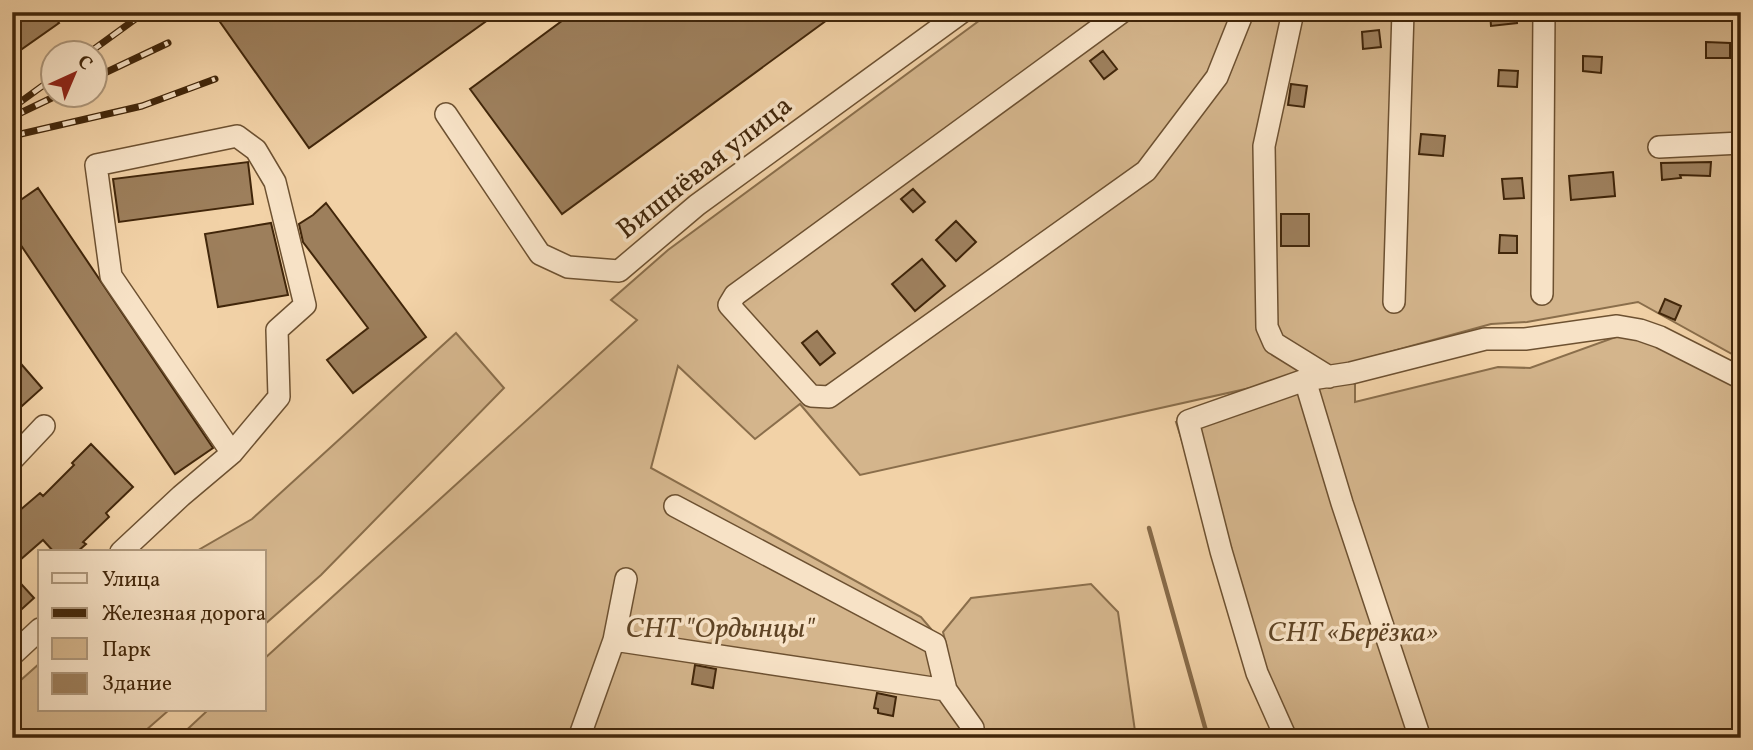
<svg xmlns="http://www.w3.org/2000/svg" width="1753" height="750" font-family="Vollkorn,serif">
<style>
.green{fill:#d4b58c;stroke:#8a6e4b;stroke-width:2}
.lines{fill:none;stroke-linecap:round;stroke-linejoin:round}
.stream{stroke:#876a48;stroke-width:4.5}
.building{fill:#9d7f5c;stroke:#41260a;stroke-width:2}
.minor-casing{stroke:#6d5131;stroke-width:24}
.minor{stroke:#f7e2c6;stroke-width:21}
.rail-casing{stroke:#41260a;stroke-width:7}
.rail{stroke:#f7e2c6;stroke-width:4.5;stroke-dasharray:13;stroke-linecap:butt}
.labels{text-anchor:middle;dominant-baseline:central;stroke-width:7;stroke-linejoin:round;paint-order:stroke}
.street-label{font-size:28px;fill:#41260a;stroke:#f7e2c6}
.park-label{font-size:28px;font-style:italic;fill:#5e4324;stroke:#f7e2c6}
</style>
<rect width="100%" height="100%" fill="#f2d2a7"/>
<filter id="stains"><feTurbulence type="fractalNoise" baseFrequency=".00286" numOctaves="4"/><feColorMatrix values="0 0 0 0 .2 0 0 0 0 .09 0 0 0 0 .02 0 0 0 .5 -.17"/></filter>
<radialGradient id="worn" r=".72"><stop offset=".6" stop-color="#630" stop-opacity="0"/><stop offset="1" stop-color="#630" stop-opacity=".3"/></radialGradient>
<path class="green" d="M991 12H1741V359L1638 302 1527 322 1491 324 1295 378 860 475 800 404 755 439 678 366 651 468 921 617 947 648 943 632 971 598 1091 584 1118 612 1136 738H178L208 710H264V659L637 320 611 300 668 250Z
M456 333 504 388 321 575 264 625V552H195L252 519Z
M1624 334 1670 346 1741 385V738H1276L1176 422 1355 380V402L1498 367 1530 368Z
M40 663V710H169L137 738H12V688Z"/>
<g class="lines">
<path class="stream" d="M1149 528 1208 738"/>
</g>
<path class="building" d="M12 12H51L59 23 12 56Z
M213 12H499L309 148Z
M574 12H838L562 214 470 89Z
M1490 12H1516L1517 23 1491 26Z
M1379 30 1381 47 1363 49 1362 32Z
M1706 42 1730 43V58H1706Z
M1103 51 1117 69 1104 79 1090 61Z
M1583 56 1602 57 1601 73 1583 71Z
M1499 70 1518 71 1517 87 1498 86Z
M1291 84 1307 86 1304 107 1288 105Z
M1421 134 1445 136 1443 156 1419 154Z
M248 162 253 204 119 222 113 179Z
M1711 162 1710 176 1680 175 1681 178 1662 180 1661 163Z
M1613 172 1615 196 1571 200 1569 176Z
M1522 178 1524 198 1504 199 1502 179Z
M38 188 213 448 175 474 12 232V206Z
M913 189 925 202 913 212 901 199Z
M326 203 426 337 353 393 327 360 368 328 303 242 299 224 313 215Z
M1281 214H1309V246H1281Z
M956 221 976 242 956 261 936 240Z
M271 223 288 295 218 307 205 234Z
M1500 235 1517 236V253H1499Z
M922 259 945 286 915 311 892 284Z
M1665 299 1681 306 1675 320 1659 313Z
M817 331 835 353 820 365 802 343Z
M22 365 42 388 12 415V374Z
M91 444 133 487 106 513 109 517 83 542 86 544 77 552H54L43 540 12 567V517L40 493 43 496 74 465 72 463Z
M12 574 34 598 12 618Z
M695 665 716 669 713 688 692 684Z
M877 693 896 697 893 716 878 713V709L874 708Z"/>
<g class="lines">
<defs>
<path id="minor" d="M1122 12 735 295 729 305 811 396 829 397 1146 171 1217 77 1243 12
M1293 12 1264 146 1267 327 1274 343 1329 377
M446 114 540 254 568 267 619 271 697 205 962 12
M1659 147 1741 143
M1542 294 1544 12
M1394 302 1403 12
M1305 380 1342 503 1420 738
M12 460 44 426
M675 506 935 644 946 690
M121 552 181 496 232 453 279 397 277 330 305 305 275 182 256 150 237 136 96 165 111 276 232 453
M614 640 946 690 973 728 971 738
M12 655 40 629
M579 738 614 640 626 579
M1286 738 1257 673 1221 551 1188 421 1305 380 1351 373 1485 339H1525L1617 326 1640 330 1660 337 1741 378"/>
</defs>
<use href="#minor" class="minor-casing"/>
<use href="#minor" class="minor"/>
<defs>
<path id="rail" d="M90 52 145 12
M94 78 168 43
M12 108 52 79
M12 117 60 94
M12 136 142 106 215 79"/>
</defs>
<use href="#rail" class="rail-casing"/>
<use href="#rail" class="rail"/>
</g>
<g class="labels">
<g class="street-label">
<text transform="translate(705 168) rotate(-38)">Вишнёвая улица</text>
</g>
<g class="park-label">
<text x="720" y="629">СНТ "Ордынцы"</text>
<text x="1353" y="633">СНТ «Берёзка»</text>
</g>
</g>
<rect width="1753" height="750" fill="none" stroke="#f2d2a7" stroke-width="42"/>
<rect x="14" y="14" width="1725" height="722" fill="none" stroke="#41260a" stroke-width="3.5"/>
<rect x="21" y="21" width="1711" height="708" fill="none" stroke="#41260a" stroke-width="2"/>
<rect x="38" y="550" width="228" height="161" fill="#f7e2c6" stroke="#ae977b" stroke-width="2"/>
<rect x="52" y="573" width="35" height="10" fill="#f7e2c6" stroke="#ae977b" stroke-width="2"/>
<text x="102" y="586" font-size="21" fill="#41260a">Улица</text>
<rect x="52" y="608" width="35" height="10" fill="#41260a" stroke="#ae977b" stroke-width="2"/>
<text x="102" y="620" font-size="21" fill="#41260a">Железная дорога</text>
<rect x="52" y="638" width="35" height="21" fill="#d4b58c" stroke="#ae977b" stroke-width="2"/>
<text x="102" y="656" font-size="21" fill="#41260a">Парк</text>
<rect x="52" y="673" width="35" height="21" fill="#9d7f5c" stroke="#ae977b" stroke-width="2"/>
<text x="102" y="690" font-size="21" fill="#41260a">Здание</text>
<g transform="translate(74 74) rotate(44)"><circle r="33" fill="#f7e2c6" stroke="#ae977b" stroke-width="2"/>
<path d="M0-5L12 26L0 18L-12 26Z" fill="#8f2418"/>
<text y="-10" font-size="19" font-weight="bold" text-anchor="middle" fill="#41260a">С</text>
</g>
<rect width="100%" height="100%" filter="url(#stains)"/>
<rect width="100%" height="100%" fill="url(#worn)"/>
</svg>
